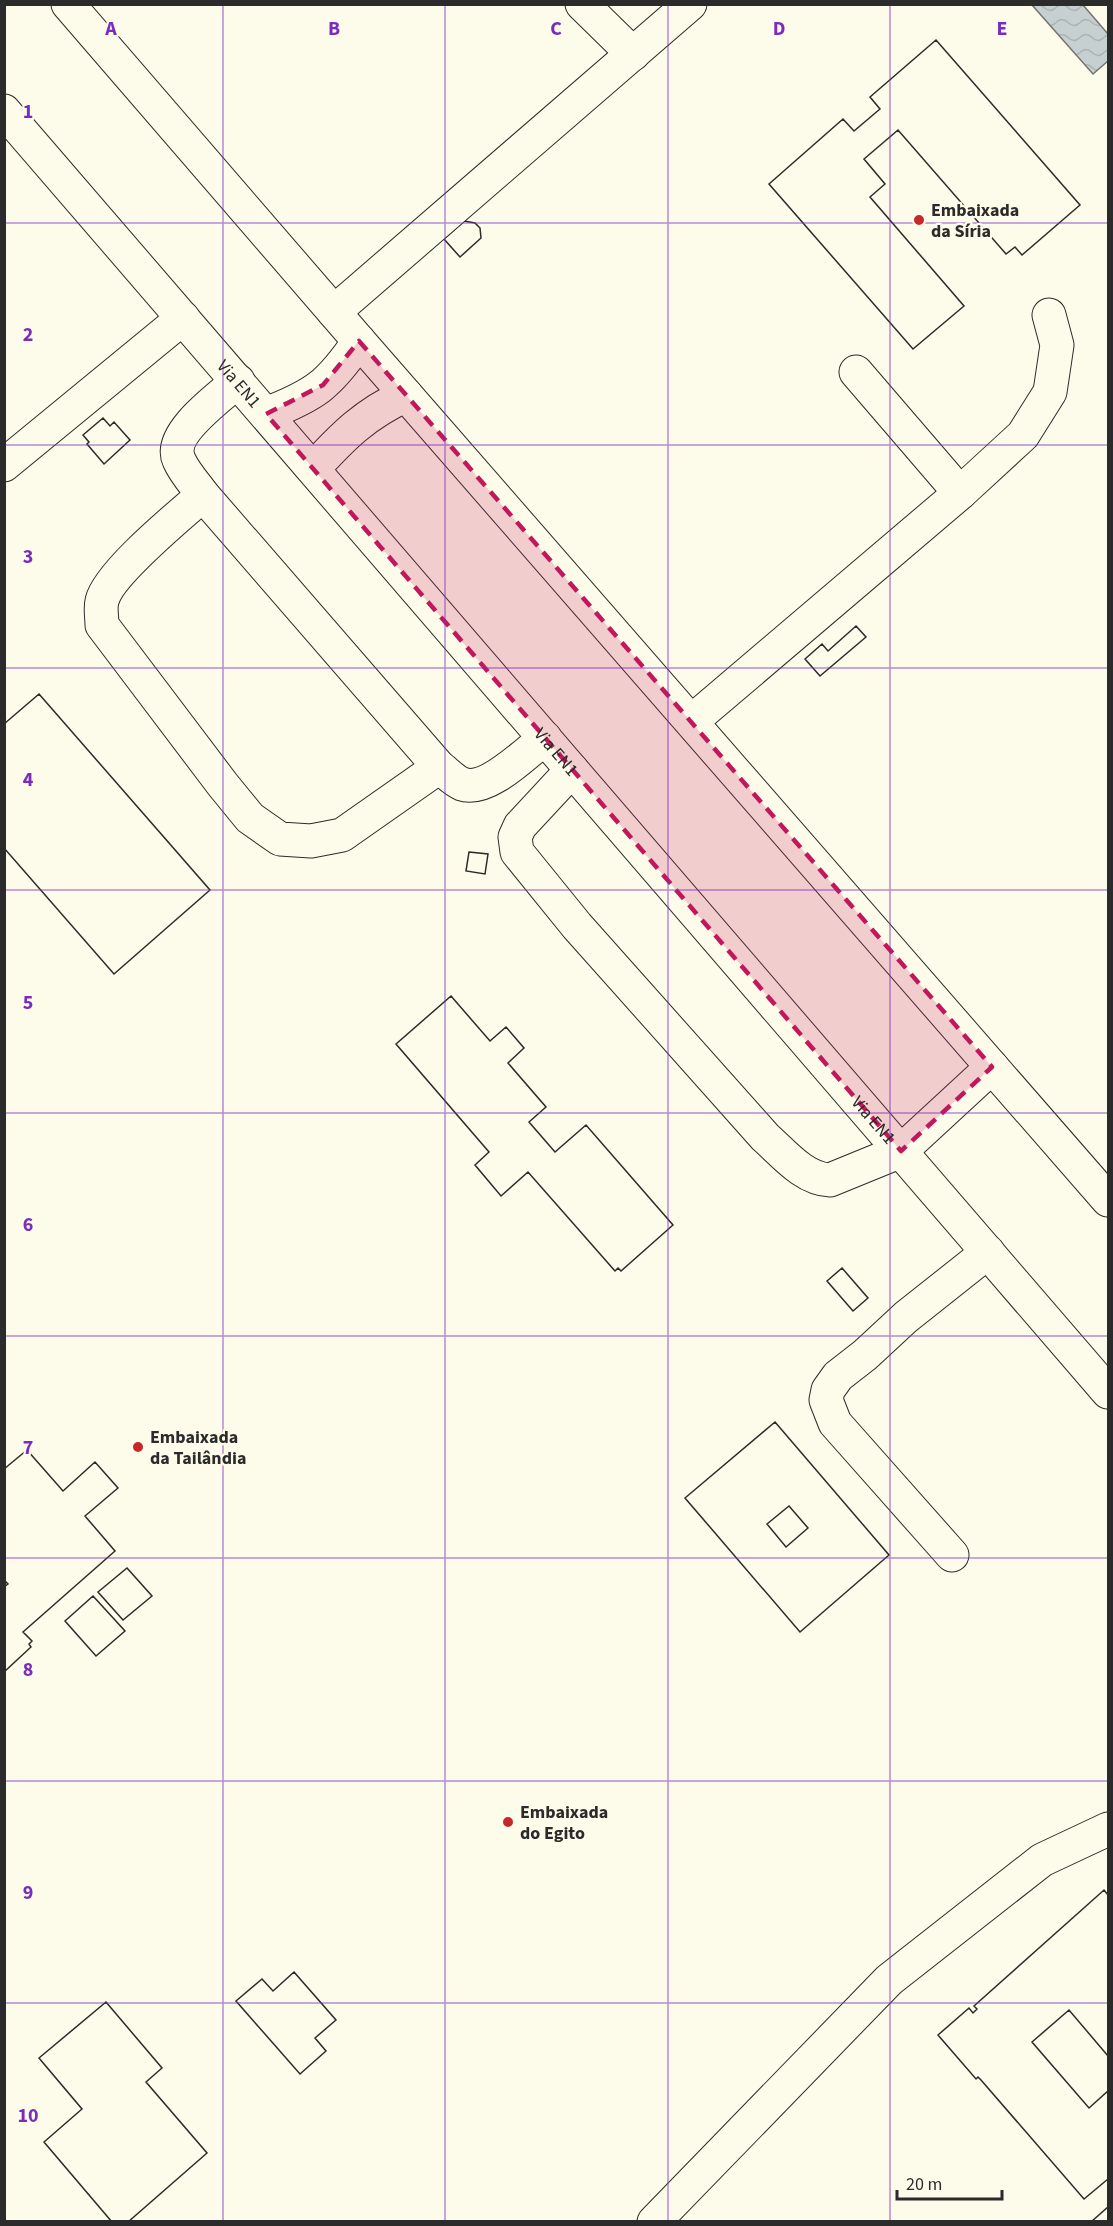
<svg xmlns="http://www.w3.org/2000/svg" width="1113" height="2226" font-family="'Source Sans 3',sans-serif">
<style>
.water{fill:url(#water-waves);stroke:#74746e;stroke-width:1.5}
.building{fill:url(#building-back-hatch);stroke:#2b2b2b;stroke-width:1.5;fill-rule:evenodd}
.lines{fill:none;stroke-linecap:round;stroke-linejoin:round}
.minor-casing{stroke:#2b2b2b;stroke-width:35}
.minor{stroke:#fdfbea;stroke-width:33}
.marked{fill:#c2185b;fill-opacity:0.2;stroke:#c2185b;stroke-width:4.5;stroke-dasharray:12 8;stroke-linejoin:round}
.grid{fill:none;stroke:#7b2cbf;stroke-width:1.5;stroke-opacity:0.55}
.poi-dot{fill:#c62828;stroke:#fdfbea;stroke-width:2}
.labels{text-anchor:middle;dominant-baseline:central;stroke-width:4.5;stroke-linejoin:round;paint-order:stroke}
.poi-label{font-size:18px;font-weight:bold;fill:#2b2b2b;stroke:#fdfbea;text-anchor:start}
.street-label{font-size:18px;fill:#2b2b2b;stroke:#fdfbea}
.grid-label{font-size:20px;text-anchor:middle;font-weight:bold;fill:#7b2cbf;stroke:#fdfbea;stroke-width:4.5;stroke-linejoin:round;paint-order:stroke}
</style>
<defs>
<pattern id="water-waves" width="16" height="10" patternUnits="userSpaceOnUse" patternTransform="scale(1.5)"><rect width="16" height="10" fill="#c7d0d0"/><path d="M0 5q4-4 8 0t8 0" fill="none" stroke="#abb3b3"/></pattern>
<pattern id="building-back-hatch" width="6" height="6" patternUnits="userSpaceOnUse" patternTransform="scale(1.5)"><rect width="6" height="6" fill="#f2b8a0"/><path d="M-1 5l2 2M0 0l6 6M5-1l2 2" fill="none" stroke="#d09e8a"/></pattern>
</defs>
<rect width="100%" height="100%" fill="#fdfbea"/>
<path class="water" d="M1032 5H1083L1108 34V61L1093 74Z"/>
<path class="building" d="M936 40 1080 205 1022 255 1015 247 1006 254 898 130 864 159 885 184 870 197 964 306 913 349 769 184 843 119 854 131 880 109 870 97Z
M936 40 1080 205 1022 255 1015 247 1006 254 898 130 864 159 885 184 870 197 964 306 913 349 769 184 843 119 854 131 880 109 870 97Z
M464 221 475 223 480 228 481 238 460 257 444 239Z
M464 221 475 223 480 228 481 238 460 257 444 239Z
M103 418 110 426 114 422 130 440 104 464 87 444 89 442 83 435Z
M103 418 110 426 114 422 130 440 104 464 87 444 89 442 83 435Z
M856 626 866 637 820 676 805 659 822 644 828 651Z
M856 626 866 637 820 676 805 659 822 644 828 651Z
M39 694 210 890 114 974 4 848V724Z
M39 694 210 890 114 974 4 848V724Z
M469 852 488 854 485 874 466 871Z
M469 852 488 854 485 874 466 871Z
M451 996 490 1041 506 1027 524 1048 508 1063 546 1107 529 1122 555 1152 586 1125 673 1225 621 1271 618 1268 615 1271 528 1172 501 1196 475 1165 489 1152 396 1044Z
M451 996 490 1041 506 1027 524 1048 508 1063 546 1107 529 1122 555 1152 586 1125 673 1225 621 1271 618 1268 615 1271 528 1172 501 1196 475 1165 489 1152 396 1044Z
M842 1268 868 1298 853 1311 827 1281Z
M842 1268 868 1298 853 1311 827 1281Z
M775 1422 889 1555 800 1632 685 1498ZM789 1506 808 1528 786 1547 767 1524Z
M775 1422 889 1555 800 1632 685 1498ZM789 1506 808 1528 786 1547 767 1524Z
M27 1450 63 1491 95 1462 118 1488 85 1516 115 1551 23 1632 32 1641 29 1644 31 1647 4 1672V1587L8 1584 4 1580V1469Z
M27 1450 63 1491 95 1462 118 1488 85 1516 115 1551 23 1632 32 1641 29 1644 31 1647 4 1672V1587L8 1584 4 1580V1469Z
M127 1568 152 1596 123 1620 98 1592Z
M127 1568 152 1596 123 1620 98 1592Z
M93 1596 125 1631 96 1656 65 1621Z
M93 1596 125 1631 96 1656 65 1621Z
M1104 1890 1108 1895V2056L1069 2010 1032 2042 1089 2108 1108 2091V2179L1084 2199 981 2080 978 2077 976 2079 938 2035 969 2008 973 2013 977 2009 974 2006Z
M1104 1890 1108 1895V2056L1069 2010 1032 2042 1089 2108 1108 2091V2179L1084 2199 981 2080 978 2077 976 2079 938 2035 969 2008 973 2013 977 2009 974 2006Z
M294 1972 336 2020 315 2038 326 2051 300 2074 236 2001 262 1979 273 1991Z
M294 1972 336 2020 315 2038 326 2051 300 2074 236 2001 262 1979 273 1991Z
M106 2002 162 2068 146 2082 207 2153 128 2222H112L44 2142 82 2109 39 2058Z
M106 2002 162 2068 146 2082 207 2153 128 2222H112L44 2142 82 2109 39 2058Z
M1108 2207V2222H1091Z
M1108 2207V2222H1091Z"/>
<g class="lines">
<defs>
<g id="minor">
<path d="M68 4 359 341 1108 1200"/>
<path d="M582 4 633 54"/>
<path id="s1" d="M4 111 1108 1392"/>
<path d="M334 312 690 4"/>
<path d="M856 372 960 493"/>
<path d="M238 381C220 397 167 434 179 460 184 472 195 484 203 495L439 767C446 772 454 781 462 784 487 793 526 753 545 738"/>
<path d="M266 414C315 395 329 385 359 341"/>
<path d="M4 465 183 318"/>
<path d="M313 469C343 436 365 414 406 395"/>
<path d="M203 495C179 516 108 574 102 601 100 608 102 617 102 625L223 785 250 818 280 839 311 841 342 835 439 767"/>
<path d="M692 721 960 493 1023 435 1050 392 1057 345 1049 315"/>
<path d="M572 770 520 826 515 837 517 852 577 926 765 1137C784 1154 804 1179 830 1180L901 1151 992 1067"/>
<path d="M952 1555 835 1423 826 1400 828 1390 838 1376 865 1355 906 1317 988 1252"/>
<path d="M654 2222 889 1980 1042 1860 1108 1829"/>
</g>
</defs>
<use href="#minor" class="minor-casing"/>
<use href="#minor" class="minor"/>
</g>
<path class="marked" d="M359 341 992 1067 901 1151 266 414 323 385Z"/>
<path class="grid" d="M223 4V2222M445 4V2222M668 4V2222M890 4V2222M4 223H1108M4 445H1108M4 668H1108M4 890H1108M4 1113H1108M4 1336H1108M4 1558H1108M4 1781H1108M4 2003H1108"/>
<g class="poi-dot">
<circle cx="919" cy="220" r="6"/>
<circle cx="138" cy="1447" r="6"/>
<circle cx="508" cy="1822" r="6"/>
</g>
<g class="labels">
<g class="poi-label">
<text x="931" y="210">Embaixada<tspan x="931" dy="21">da Síria</tspan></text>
<text x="150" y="1437">Embaixada<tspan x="150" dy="21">da Tailândia</tspan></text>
<text x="520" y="1812">Embaixada<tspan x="520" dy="21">do Egito</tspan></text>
</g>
<g class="street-label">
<text stroke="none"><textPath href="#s1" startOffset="360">Via EN1</textPath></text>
<text stroke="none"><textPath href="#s1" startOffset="846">Via EN1</textPath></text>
<text stroke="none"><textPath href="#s1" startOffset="1332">Via EN1</textPath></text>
</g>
</g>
<g class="grid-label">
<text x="111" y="35">A</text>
<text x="334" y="35">B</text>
<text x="556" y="35">C</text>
<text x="779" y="35">D</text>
<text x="1002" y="35">E</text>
<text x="28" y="118">1</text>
<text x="28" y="341">2</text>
<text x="28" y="563">3</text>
<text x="28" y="786">4</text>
<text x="28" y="1009">5</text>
<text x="28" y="1231">6</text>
<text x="28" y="1454">7</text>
<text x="28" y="1676">8</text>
<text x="28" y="1899">9</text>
<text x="28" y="2122">10</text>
</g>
<rect width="1113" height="2226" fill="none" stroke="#2b2b2b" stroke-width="12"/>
<path d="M897 2190v9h105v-9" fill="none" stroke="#2b2b2b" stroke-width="3"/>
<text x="906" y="2190" font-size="18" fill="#2b2b2b" stroke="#fdfbea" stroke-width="4.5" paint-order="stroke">20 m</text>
</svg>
